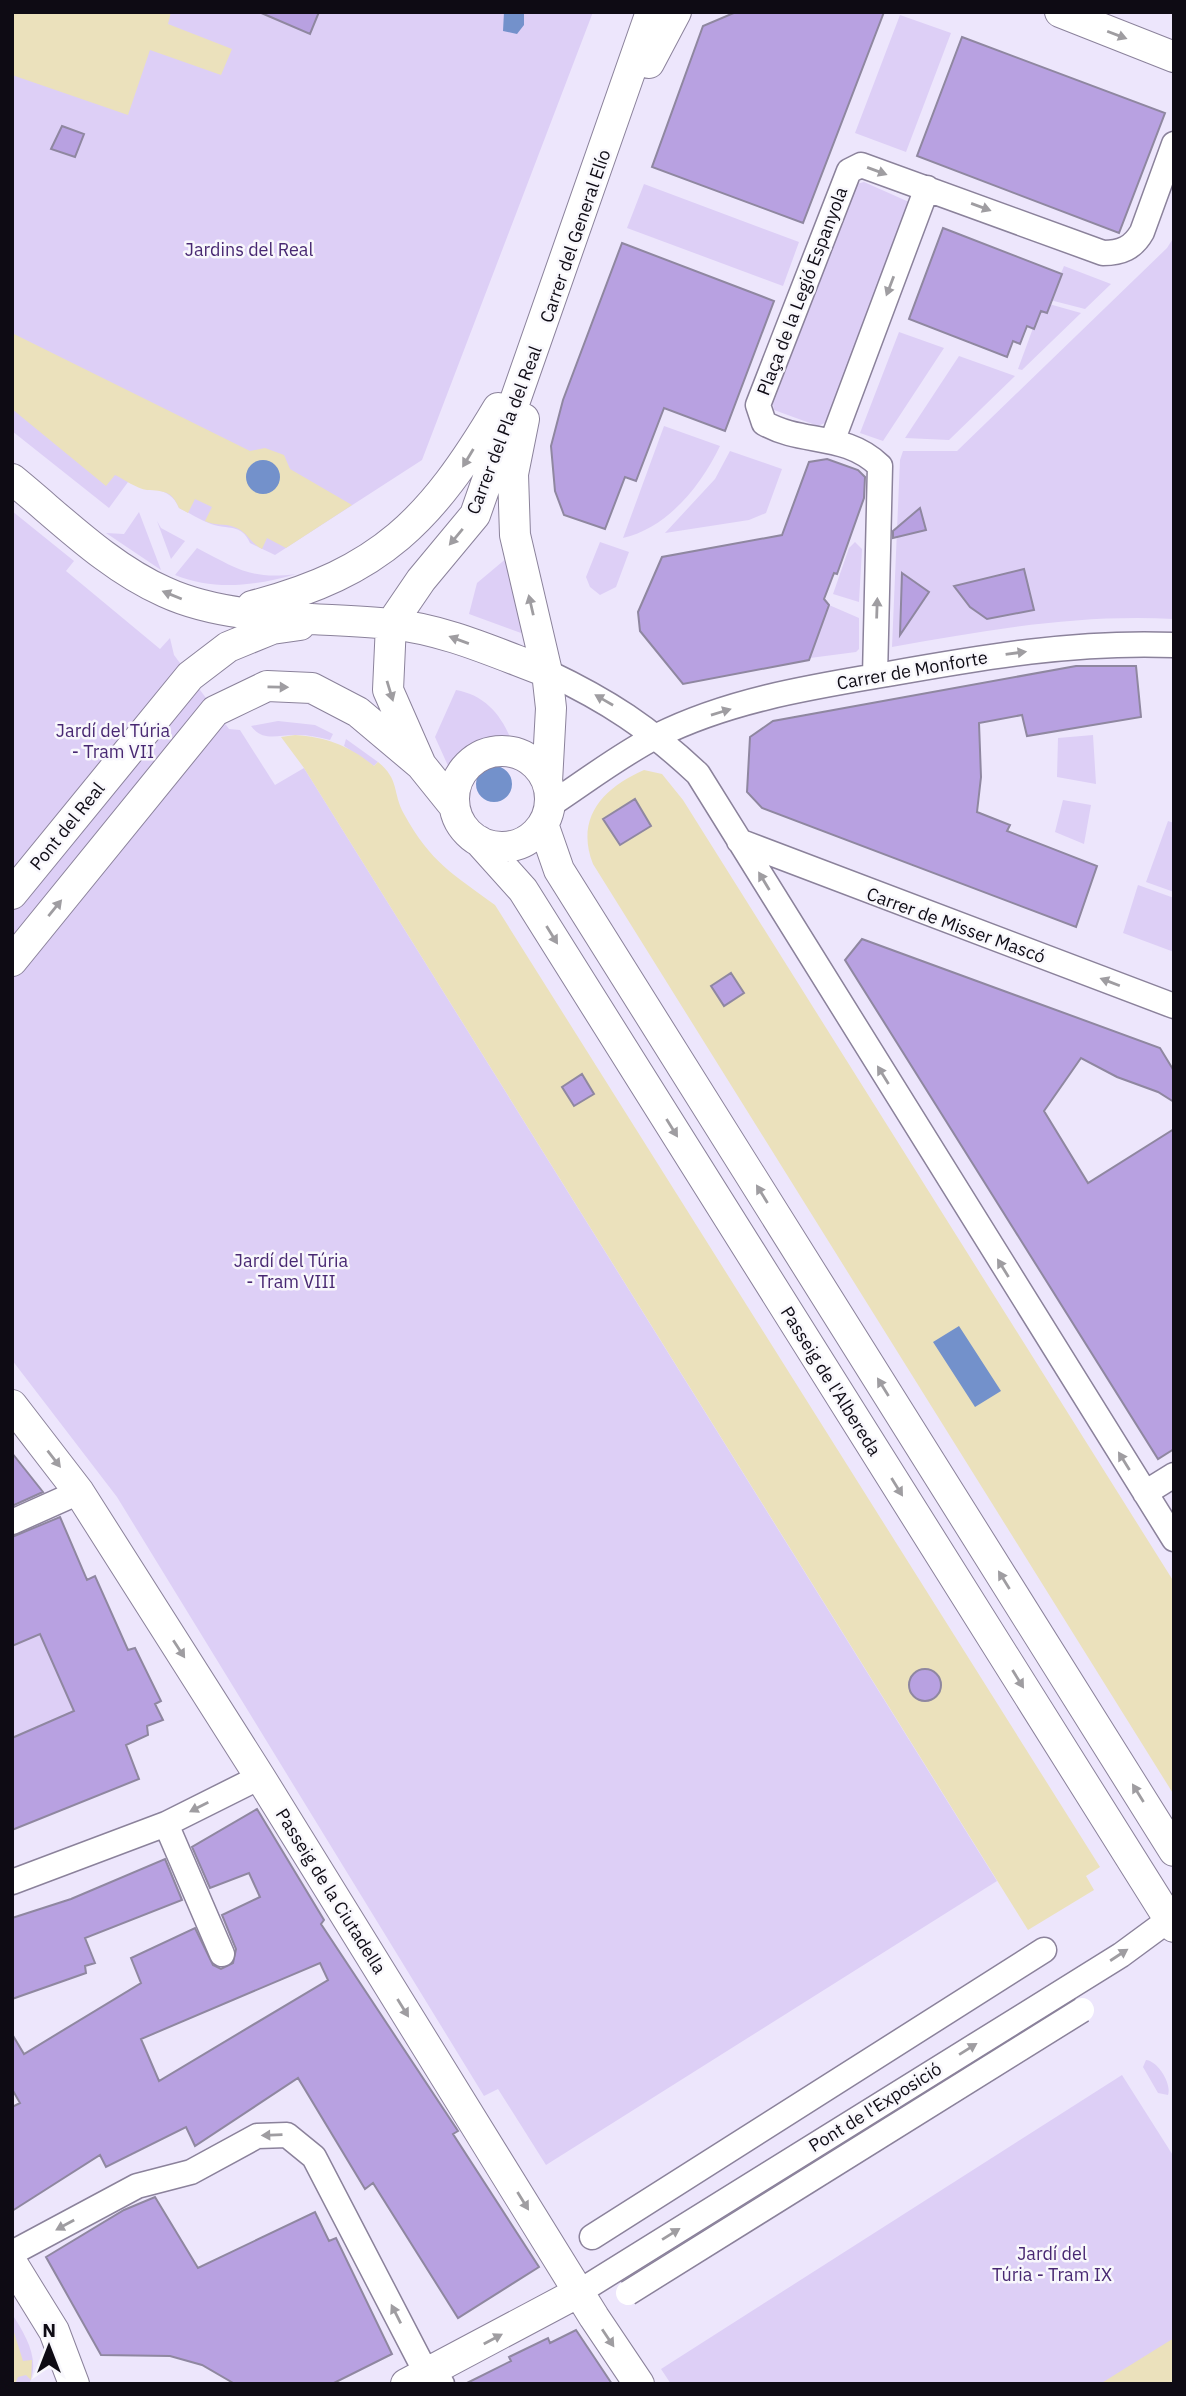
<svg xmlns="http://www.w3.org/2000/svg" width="1186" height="2396" font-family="'IBM Plex Sans',sans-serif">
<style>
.green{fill:#ddcff6}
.sand{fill:#ebe1bc;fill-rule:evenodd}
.water{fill:#7391cb}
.building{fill:#b8a1e1;stroke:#8f87a0;stroke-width:2;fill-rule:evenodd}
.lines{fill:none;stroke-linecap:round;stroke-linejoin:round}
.minor-casing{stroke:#8b829b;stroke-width:27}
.major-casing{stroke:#8b829b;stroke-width:32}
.minor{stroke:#fff;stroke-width:24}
.major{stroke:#fff;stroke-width:30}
.minor-bridge-casing{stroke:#8b829b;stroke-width:27;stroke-linecap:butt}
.minor-bridge{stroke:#fff;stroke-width:24}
.oneway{fill:#9f9da1}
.labels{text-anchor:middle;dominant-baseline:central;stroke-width:5;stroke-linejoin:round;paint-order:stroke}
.street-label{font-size:18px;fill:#0e0b14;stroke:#f8f7fc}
.park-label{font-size:18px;fill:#482872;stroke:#f8f7fc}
</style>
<rect width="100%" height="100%" fill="#ede6fc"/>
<path class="green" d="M12 12H593L422 460 275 555 250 543C241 523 228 530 211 524 200 520 190 513 179 508 170 485 147 491 128 482L109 508 12 431Z
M900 15 951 33 906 152 855 133Z
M864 182 909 202 827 422 818 426 774 410 773 404 857 184Z
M644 184 799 242 783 286 627 228Z
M1174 237V619C1076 614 988 630 892 647L900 460 903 451H957L1167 248Z
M1064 266 1111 284 1085 309 1050 300Z
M1049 304 1081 313 1022 370 1018 369 1040 309Z
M899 332 944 348 883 441 860 433Z
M959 356 1015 376 949 440 905 438Z
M664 426 720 446C701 486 667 528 623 538Z
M730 451 782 469 766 513 749 520 665 533 715 479Z
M12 511 74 561 66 571 160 649 170 638 174 655 229 729 240 730 275 785 304 768 997 1881 546 2165 498 2089 484 2096 117 1497 12 1360Z
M139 512 161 570 106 533 124 534Z
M157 521 161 528 185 541 171 559Z
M600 542 629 552 616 587 600 595 590 587 586 577Z
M855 542 862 549 859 602 833 594 849 548Z
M197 548C236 568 250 580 296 574 256 586 214 591 175 575Z
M508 557 522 632 521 633 469 614 477 583Z
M829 605 859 618V649L856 652 810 658Z
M456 690C484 695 500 713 511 739 485 733 465 747 449 768L435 737Z
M278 721 315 725 333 734 330 740C319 737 309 735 297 735 279 734 264 743 251 726Z
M1093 735 1096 784 1057 777 1058 738Z
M346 739 378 762 374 766 344 746Z
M1063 800 1091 805 1084 844 1055 832Z
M1168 821 1174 823V892L1146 882Z
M1138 885 1174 898V952L1123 933Z
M40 1634 74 1711 12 1738V1646Z
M1146 2060C1158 2061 1172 2084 1168 2095L1158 2093 1143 2067Z
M1122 2075 1174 2157V2384H671L661 2369Z
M12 2314C25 2334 41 2360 29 2384H12Z"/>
<path class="sand" d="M12 12H171L168 24 232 49 221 75 150 50 128 115 12 75Z
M12 333 250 451 265 448 284 455 290 469 352 505 286 548 267 538 262 549C250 543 247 531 234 527 224 523 215 526 205 521L212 507 195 499 188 513 179 508C172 491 164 491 147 490 137 489 124 479 115 475L106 486 12 409Z
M295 735C326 737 350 746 374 766L378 762C400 780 392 792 404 814 431 863 453 874 495 905L1100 1867 1086 1876 1094 1890 1028 1930 304 768 281 737ZM582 1074 594 1093 574 1106 562 1087Z
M644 770 662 774 683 800 1174 1582V1795L593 864C575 818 603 788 644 770ZM635 799 651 826 621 845 604 819ZM731 973 744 993 724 1006 711 986Z
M12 2326 23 2361 32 2360 31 2380 26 2375 18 2377 15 2384H12Z
M1174 2338V2384H1100Z"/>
<path class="water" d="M504 12H524V25L517 34 503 31Z
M246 477a17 17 0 1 1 34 0a17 17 0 1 1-34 0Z
M476 784a18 18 0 1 1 36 0a18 18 0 1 1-36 0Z
M959 1326 1001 1391 975 1407 933 1342Z"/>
<path class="building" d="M259 12H319L310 34Z
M736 12H884L803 223 652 167 703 26Z
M962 37 1165 113 1119 233 917 156Z
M62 126 84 134 75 157 51 149Z
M943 228 1062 274 1047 313 1041 311 1034 329 1027 326 1020 344 1013 341 1007 357 909 319Z
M622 243 774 301 725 431 664 408 636 481 625 477 605 529 564 515 555 491 551 446 563 400Z
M827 459 858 470 865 477 864 498 837 574 834 573 824 599 829 605 809 660 683 684 640 631 638 612 662 557 782 535 809 462Z
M920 508 926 530 893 538V531Z
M1024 569 1034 610 987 619 970 607 954 586Z
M902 573 929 592 900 635Z
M1076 666H1136L1141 717 1027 736 1022 715 979 723 981 777 977 812 1010 825 1007 831 1097 866 1076 927 762 808 747 792 750 737 773 721Z
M635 799 651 826 620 845 603 819Z
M862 939 1160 1048 1174 1071V1102L1158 1092 1117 1077 1081 1058 1044 1111 1088 1183 1174 1129V1449L1158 1459 845 960Z
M731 973 744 993 724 1006 711 986Z
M582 1074 594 1094 574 1106 562 1087Z
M12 1453 43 1492 12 1506Z
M60 1517 87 1580 95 1576 128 1650 135 1648 161 1701 155 1704 163 1720 147 1726 148 1735 126 1745 139 1779 12 1830V1738L74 1711 40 1634 12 1646V1537Z
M909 1685a16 16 0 1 1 32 0a16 16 0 1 1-32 0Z
M257 1809 324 1920 321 1924 458 2131 453 2134 539 2267 458 2318 373 2183 365 2189 298 2078 195 2146 186 2127 106 2167 100 2155 12 2211V2107L20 2103 12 2089V2034L24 2054 141 1983 131 1958 195 1928 213 1965 221 1969 233 1963 236 1949 222 1915 260 1897 249 1873 210 1888 192 1847ZM320 1963 328 1980 159 2081 141 2039Z
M165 1859 182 1900 85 1938 95 1963 85 1966 86 1973 12 1999V1918L71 1899Z
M155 2197 198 2268 315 2212 329 2241 336 2238 392 2354 332 2384H235L202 2365 170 2356 101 2355 46 2257 124 2210Z
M576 2330 612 2384H465L511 2361 509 2357 548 2338 550 2343Z"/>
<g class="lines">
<defs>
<path id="minor" d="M833 439 927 188
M547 672C608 701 648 727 698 774L1174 1539
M875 676 880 466C845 432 802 445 764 423L758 405 849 171 861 165 1103 253C1121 253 1133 248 1142 232L1174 144
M550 805C585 782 620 755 657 736 729 700 811 687 888 674 984 657 1076 641 1174 645
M739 841 1174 1006
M1145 1493 1174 1475
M12 1522 79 1492
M166 1824 222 1954
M12 1882 166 1824 260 1777
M592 2237 1044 1950
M12 2253 137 2186 191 2172 257 2136 287 2135 314 2157 420 2361 433 2371 442 2384
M579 2292 1121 1955 1174 1916"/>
<path id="major" d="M1060 12 1174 57
M649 63 676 12
M524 419 513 474 515 535 547 672 551 708 547 782
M12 479C60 518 108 567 165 592 230 622 320 617 390 624 444 629 496 653 547 672
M252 606C382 572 431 520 498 408
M454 799a48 48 0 1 1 96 0a48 48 0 1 1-96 0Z
M421 765 388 690 391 624 421 580 475 515 651 12
M543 824 559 870 1174 1851
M479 841 523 890 1174 1927
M12 894 190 676 228 647 272 629 300 625
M12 961 215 711 267 686 312 688 358 712 421 765 454 806
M12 1405 79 1492 260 1777 594 2317 639 2384
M12 2263 54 2331 74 2384
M406 2384 579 2292"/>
</defs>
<use href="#minor" class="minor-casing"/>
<use href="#major" class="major-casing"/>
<use href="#minor" class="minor"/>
<use href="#major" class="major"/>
<defs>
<path id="minor-bridge" d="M628 2293 1082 2010"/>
</defs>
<use href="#minor-bridge" class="minor-bridge-casing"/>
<use href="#minor-bridge" class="minor-bridge"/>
</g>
<defs><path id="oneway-solid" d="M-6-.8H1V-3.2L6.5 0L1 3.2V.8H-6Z" transform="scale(1.75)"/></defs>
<g class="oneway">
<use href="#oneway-solid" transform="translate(1117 35) rotate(21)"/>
<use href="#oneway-solid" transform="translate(877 171) rotate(20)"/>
<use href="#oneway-solid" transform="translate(981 207) rotate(20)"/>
<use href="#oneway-solid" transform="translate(890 286) rotate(111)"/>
<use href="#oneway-solid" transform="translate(468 458) rotate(121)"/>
<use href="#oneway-solid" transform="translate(456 537) rotate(130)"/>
<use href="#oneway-solid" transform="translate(172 595) rotate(-158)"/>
<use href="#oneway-solid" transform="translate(531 605) rotate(-103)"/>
<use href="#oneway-solid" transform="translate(877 608) rotate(-88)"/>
<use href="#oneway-solid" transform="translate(459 640) rotate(-160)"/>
<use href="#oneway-solid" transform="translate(1016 653) rotate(-8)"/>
<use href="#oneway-solid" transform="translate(278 687) rotate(1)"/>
<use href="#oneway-solid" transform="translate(390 691) rotate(73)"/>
<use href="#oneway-solid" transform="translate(604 700) rotate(-150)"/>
<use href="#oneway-solid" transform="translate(721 712) rotate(-17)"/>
<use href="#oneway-solid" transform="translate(764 881) rotate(-121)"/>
<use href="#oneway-solid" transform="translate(55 908) rotate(-51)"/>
<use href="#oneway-solid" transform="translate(552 935) rotate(58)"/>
<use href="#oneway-solid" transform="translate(1110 982) rotate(-159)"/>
<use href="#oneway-solid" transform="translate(883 1075) rotate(-122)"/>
<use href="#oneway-solid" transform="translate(672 1128) rotate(58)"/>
<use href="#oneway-solid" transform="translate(762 1194) rotate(-122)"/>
<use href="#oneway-solid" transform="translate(1003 1268) rotate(-122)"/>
<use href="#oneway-solid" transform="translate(883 1387) rotate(-122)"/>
<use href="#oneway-solid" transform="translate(54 1459) rotate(52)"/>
<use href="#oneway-solid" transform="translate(1124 1461) rotate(-122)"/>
<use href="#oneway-solid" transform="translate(897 1487) rotate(58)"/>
<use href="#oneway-solid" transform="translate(1004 1580) rotate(-122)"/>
<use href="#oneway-solid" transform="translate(179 1649) rotate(57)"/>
<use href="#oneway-solid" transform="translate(1018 1679) rotate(58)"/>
<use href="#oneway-solid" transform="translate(1138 1793) rotate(-122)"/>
<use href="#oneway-solid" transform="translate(199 1807) rotate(153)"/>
<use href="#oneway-solid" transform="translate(1119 1955) rotate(-33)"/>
<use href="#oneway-solid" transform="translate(403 2008) rotate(58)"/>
<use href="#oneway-solid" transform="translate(968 2049) rotate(-32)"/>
<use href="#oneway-solid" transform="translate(272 2135) rotate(178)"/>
<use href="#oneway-solid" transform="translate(523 2201) rotate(58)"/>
<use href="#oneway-solid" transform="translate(65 2225) rotate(151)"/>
<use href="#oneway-solid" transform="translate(671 2234) rotate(-32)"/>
<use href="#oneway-solid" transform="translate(396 2314) rotate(-117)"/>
<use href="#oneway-solid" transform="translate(608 2338) rotate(56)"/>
<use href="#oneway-solid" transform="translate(493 2339) rotate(-28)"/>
</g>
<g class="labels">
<g class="street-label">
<text transform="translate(575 236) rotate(-71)">Carrer del General Elío</text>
<text transform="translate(802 291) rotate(-69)">Plaça de la Legió Espanyola</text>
<text transform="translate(504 430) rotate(-69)">Carrer del Pla del Real</text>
<text transform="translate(912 670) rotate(-10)">Carrer de Monforte</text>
<text transform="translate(67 826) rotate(-51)">Pont del Real</text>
<text transform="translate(956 925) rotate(20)">Carrer de Misser Mascó</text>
<text transform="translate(831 1381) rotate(58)">Passeig de l'Albereda</text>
<text transform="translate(331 1891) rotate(58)">Passeig de la Ciutadella</text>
<text transform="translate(875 2107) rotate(-32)">Pont de l'Exposició</text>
</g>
<g class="park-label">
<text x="249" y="249">Jardins del Real</text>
<text x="113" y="730">Jardí del Túria<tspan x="113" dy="21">- Tram VII</tspan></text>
<text x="291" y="1260">Jardí del Túria<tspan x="291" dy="21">- Tram VIII</tspan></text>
<text x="1052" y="2253">Jardí del<tspan x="1052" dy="21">Túria - Tram IX</tspan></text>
</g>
</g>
<rect width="1186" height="2396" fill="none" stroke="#0e0b14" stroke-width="28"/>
<g transform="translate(49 2347)" stroke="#f8f7fc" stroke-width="5" paint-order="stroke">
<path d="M0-5L12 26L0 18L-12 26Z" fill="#0e0b14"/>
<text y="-10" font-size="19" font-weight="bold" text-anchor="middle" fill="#0e0b14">N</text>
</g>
</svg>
